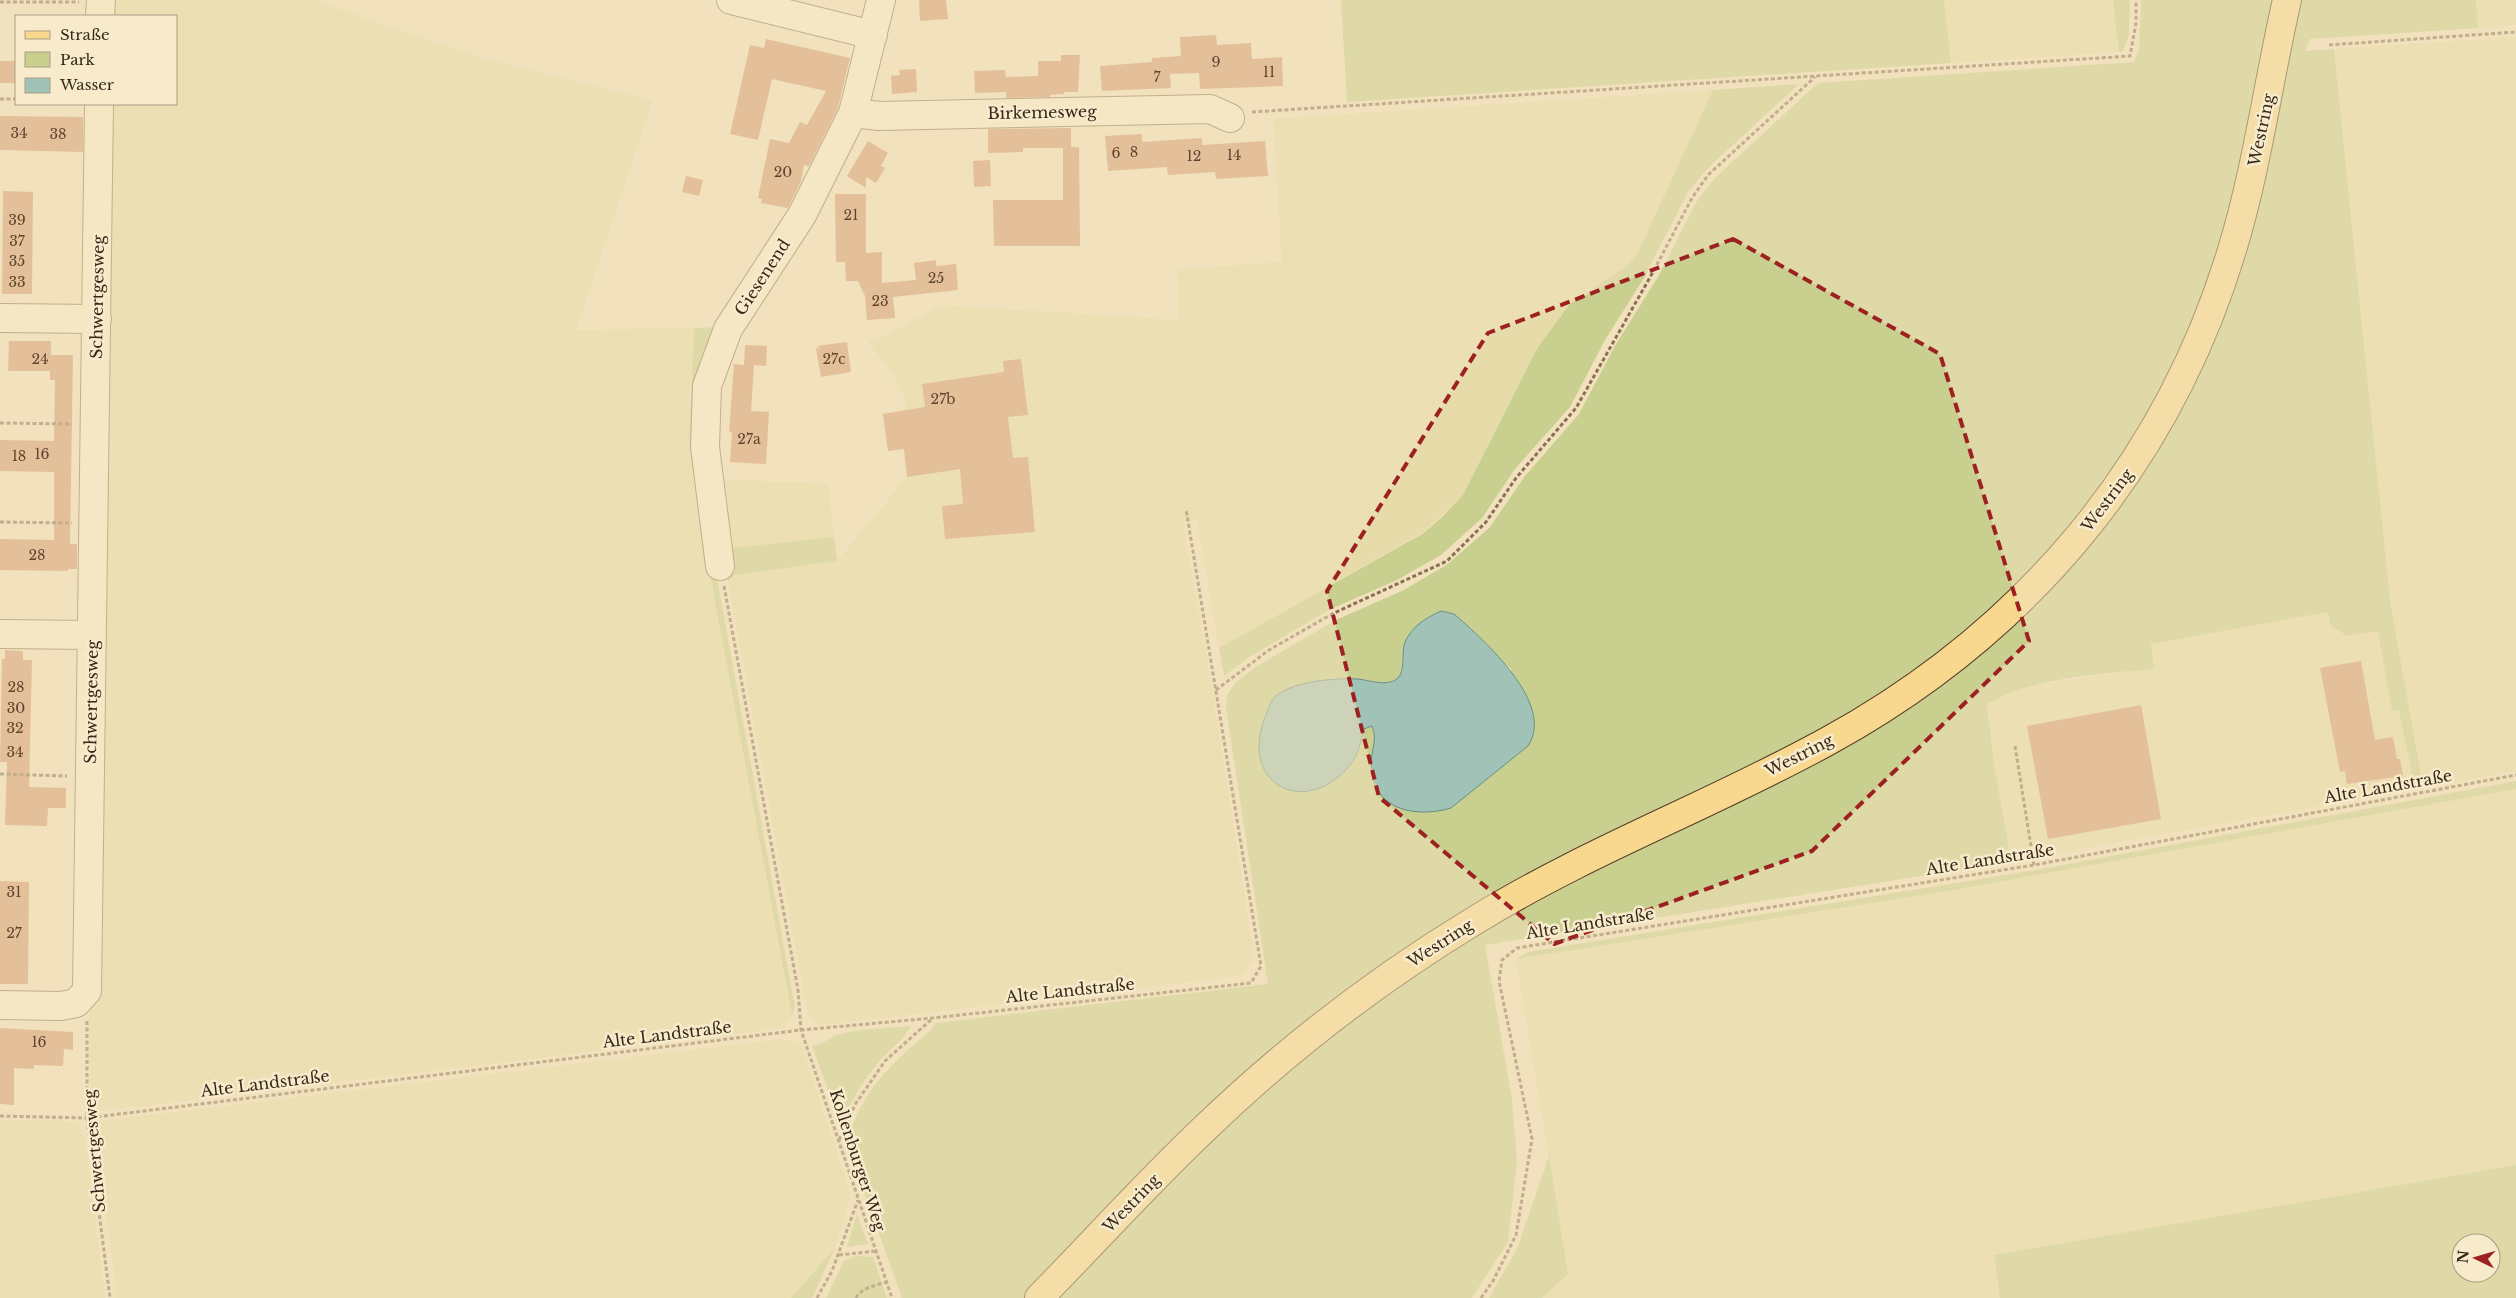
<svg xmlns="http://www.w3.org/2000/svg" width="2516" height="1298" font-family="'Libre Baskerville',serif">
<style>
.farmland{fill:#e7dca9}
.green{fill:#c8cf8f;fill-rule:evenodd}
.water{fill:#a0c2b7;stroke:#679085}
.building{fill:#d2976f}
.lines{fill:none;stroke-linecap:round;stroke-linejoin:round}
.minor-casing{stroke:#8a7054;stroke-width:30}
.major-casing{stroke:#563e29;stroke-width:30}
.path{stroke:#8a7054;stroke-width:3;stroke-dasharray:4 2.5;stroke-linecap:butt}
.minor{stroke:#fbeecf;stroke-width:28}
.major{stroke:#f8d78f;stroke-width:28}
.marked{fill:none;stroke:#9d2022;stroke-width:4;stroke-dasharray:10 6;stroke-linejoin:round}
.labels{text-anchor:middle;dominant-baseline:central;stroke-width:5;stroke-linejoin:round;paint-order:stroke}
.number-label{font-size:14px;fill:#5e442f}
.street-label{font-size:16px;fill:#37281a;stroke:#f8ebcc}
</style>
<rect width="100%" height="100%" fill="#f1e1bc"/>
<path class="farmland" d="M110 0H313L488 60 653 100 576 330 694 328 689 403 709 569 792 1015 784 1028 95 1112 90 1106 89 991 106 104H176V16H109Z
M1944 0H2113L2119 52 1951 63Z
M2476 0H2516V25L2478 28Z
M2516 37V771L2423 787 2390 601 2334 49Z
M1713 90 1639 250 1627 266 1570 304 1538 347 1463 495 1424 532 1219 648 1197 520 1183 522 1206 651 1253 949 1252 961 1244 973 1233 977 822 1025 808 1015 728 581 735 575 837 561 907 477 904 449 888 451 883 414 906 410 904 397 894 375 868 342 890 334 940 305 1179 320 1177 269 1282 262 1273 119Z
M716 480 828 483 834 537 723 549Z
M2328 612 2378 631 2392 710H2399L2415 789 1997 864 1995 771 1987 703 2002 695 2031 686 2114 673 2153 669 2151 644Z
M2516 789V1165L1994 1255 2000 1298H1542L1568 1274 1516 959 1942 892Z
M782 1039 802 1045 851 1195 835 1248 791 1298H117L95 1127 99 1121Z
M0 1120 61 1121 76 1123 81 1127 85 1139 105 1298H0Z"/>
<path class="green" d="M1341 0H1944L1951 63 1347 102Z
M2113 0H2130L2129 35 2123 51 2119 52Z
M2141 0H2277L2239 183 2202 306 2151 416 2075 527 1969 634 1831 727 1499 894 1050 1272 1025 1298H902L847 1144C861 1089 891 1065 931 1030L935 1023 1268 984 1226 708 1227 695 1236 682 1257 666 1336 620 1404 590 1448 564 1490 527 1525 476 1579 414 1616 344 1658 277 1698 199 1716 177 1818 83 2134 62 2139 50ZM1454 614 1511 669 1528 746 1500 767 1371 762 1376 736 1372 726 1364 729 1352 763 1332 678 1386 683 1397 679 1401 675 1404 644Z
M2297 0H2476L2478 28 2310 39 2305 51 2334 49 2390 601 2423 787 2415 789 2399 710 2392 711 2378 631 2347 636 2331 626 2328 612 2151 644 2154 669C2101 674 2033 677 1987 704L1995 771 2009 848 1996 857 1997 864 1485 945 1512 1099 1517 1162 1508 1242 1472 1298H1053L1231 1117 1395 983 1509 911 1935 686 2183 398Z
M1799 84 1707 169 1688 192 1644 278 1605 340 1570 407 1515 469 1482 518 1441 555 1397 580 1331 609 1251 656 1224 676 1219 648 1424 533 1442 517 1463 495 1538 347 1570 304 1627 266 1639 250 1713 90Z
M720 327 715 567 795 1007 792 1015 709 569 689 442 694 328Z
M834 537 837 561 735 575 728 581 723 549Z
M2516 781V789L1942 892 1516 959 1528 952 2036 870Z
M911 1026C903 1041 888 1050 877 1064 862 1082 850 1103 841 1125L812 1046C824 1044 832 1035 844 1033 866 1028 890 1028 911 1026Z
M1549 1156 1568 1274 1542 1298H1489L1517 1249Z
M2516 1165V1298H2000L1994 1255ZM2461 1243H2491V1273H2461Z
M857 1214 868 1244 847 1247Z
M835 1248 812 1298H791Z
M856 1256 873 1257 887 1298H826L844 1261Z"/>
<path class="water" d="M1441 611 1454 614C1484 640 1556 704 1528 746L1451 808C1414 819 1371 809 1371 764 1371 750 1378 740 1372 726L1364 729C1361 740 1358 755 1351 764 1308 818 1240 787 1264 720 1267 713 1270 701 1276 696 1293 681 1335 678 1357 679 1370 680 1385 687 1397 679 1406 672 1401 652 1405 642 1412 626 1426 618 1441 611Z"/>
<path class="building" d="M919 0H946L948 19 920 21Z
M1216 35 1217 45 1251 43 1252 59 1282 57 1283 86 1200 89 1199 73 1170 74 1171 88 1102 91 1100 66 1152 62V58L1181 56 1180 37Z
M766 39 850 58 838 108 809 166 804 165 801 181 788 208 761 203 762 199 758 198 770 139 789 143 800 122 807 125 826 91 772 79 758 140 730 134 750 45 764 48Z
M1061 55H1080L1078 92H1064V94L1050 95V97L1006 98V92L975 93 974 71 1005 70 1006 77 1038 76V61H1061Z
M0 61H16V83H0Z
M916 69 917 92 892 94 891 76 900 75 899 70Z
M0 116 83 117V152L0 150Z
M1071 128V147H1079L1080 246H994L993 200H1063V148H1023V152L988 153V129Z
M1142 134V142L1202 138V145L1265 141 1268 176 1216 179 1215 172 1168 175 1167 167 1108 171 1105 136Z
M868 141 888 153 881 166 885 168 876 183 866 177V188L847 176Z
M990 160 991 186 974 187 973 161Z
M686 176 703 180 699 196 682 192Z
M3 191 33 192 32 294H2Z
M835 194H866V253L882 252V283L916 280 914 263 936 260V266L956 264 958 290 893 297 895 318 867 320 865 296 858 281H846L845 262H836Z
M9 341H51V355H73L70 544H77V569H68V571L0 570V539L54 540V472L0 471V440L54 441 55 380H50V371H8Z
M847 342 851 372 821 377 816 348 821 349 817 346Z
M745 345 767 346 766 366 754 365 751 411 769 412 766 464 730 462 732 432H729L734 364 744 365Z
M1021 359 1028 415 1008 417 1013 458 1028 457 1035 532 945 539 942 506 963 504 960 469 907 477 904 449 888 451 883 414 925 407 922 384 1004 372 1003 361Z
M5 650 23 651V660H32L29 787 66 788V808H48L47 826 5 825 7 762H0L2 659H5Z
M2361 661 2375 740 2393 737 2397 759H2400L2403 776 2347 784 2345 771 2340 772 2320 668Z
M2141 705 2161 819 2048 839 2027 726Z
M0 881 29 882 28 984H0Z
M0 1028 73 1032V1050L64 1049 63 1066 34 1065V1069L14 1068V1105L0 1104Z"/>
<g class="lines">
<defs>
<path id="minor" d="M731 0 873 35
M100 16 101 0
M853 113 879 116 1210 109 1230 118
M0 318 97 319
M720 566 705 447 707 386 728 329 802 215 853 113 881 0
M0 634 92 635
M0 1005 61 1006 76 1003 87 991 99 104"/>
<path id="major" d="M1039 1298C1094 1242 1147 1183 1204 1129 1286 1050 1377 980 1474 921 1587 851 1712 805 1828 741 2025 633 2167 465 2232 250 2257 168 2268 83 2287 0"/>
</defs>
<use href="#minor" class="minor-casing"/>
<use href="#major" class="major-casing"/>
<path class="path" d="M0 2H79
M2329 45 2516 32
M0 99H16
M1252 112 2130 56 2136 23V0
M0 423 72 424
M0 522 72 523
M724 586 798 990 801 1030 892 1298
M1216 690 1269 650 1332 614 1447 561 1486 522 1516 478 1576 408 1653 272 1692 198 1708 175 1815 77
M2015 746 2034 865
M0 774 67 776
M87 1021V1118L110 1298
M0 1116 87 1118 801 1030 933 1018 1251 983 1261 966 1186 509
M839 1140 856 1103 885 1061 933 1018
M839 1255 876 1251
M817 1298 832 1271 858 1200
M856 1298C861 1288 876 1285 887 1282
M1481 1298 1493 1281 1516 1235 1532 1139 1499 981 1502 960 1517 948 2034 865 2516 775"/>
<use href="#minor" class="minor"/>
<use href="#major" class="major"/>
</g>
<path d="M0 0H2516V1298H0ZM1733 239 1940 354 2029 641 1812 851 1554 944 1379 797 1327 591 1488 333Z" fill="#f1e1bc" fill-opacity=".55" fill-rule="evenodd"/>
<path class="marked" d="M1733 239 1940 354 2029 641 1812 851 1554 944 1379 797 1327 591 1488 333Z"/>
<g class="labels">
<g class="number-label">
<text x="1216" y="62">9</text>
<text x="1269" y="72">11</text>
<text x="1157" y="77">7</text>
<text x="19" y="133">34</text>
<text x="58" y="134">38</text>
<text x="1134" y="152">8</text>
<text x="1116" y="153">6</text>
<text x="1234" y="155">14</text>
<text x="1194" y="156">12</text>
<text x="783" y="172">20</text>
<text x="851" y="215">21</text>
<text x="17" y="220">39</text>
<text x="17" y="241">37</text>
<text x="17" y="261">35</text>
<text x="936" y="278">25</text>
<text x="17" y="282">33</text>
<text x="880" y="301">23</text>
<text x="40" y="359">24</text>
<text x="834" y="359">27c</text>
<text x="943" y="399">27b</text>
<text x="749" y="439">27a</text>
<text x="42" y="454">16</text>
<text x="19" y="456">18</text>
<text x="37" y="555">28</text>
<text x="16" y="687">28</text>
<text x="16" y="708">30</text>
<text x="15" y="728">32</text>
<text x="15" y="752">34</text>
<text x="14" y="892">31</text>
<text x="14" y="933">27</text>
<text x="39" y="1042">16</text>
</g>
<g class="street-label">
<text transform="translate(1042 112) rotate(-1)">Birkemesweg</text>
<text transform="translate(2261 130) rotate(-78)">Westring</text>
<text transform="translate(762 277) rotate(-57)">Giesenend</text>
<text transform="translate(97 297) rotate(-89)">Schwertgesweg</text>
<text transform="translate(2107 500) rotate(-53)">Westring</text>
<text transform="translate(91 702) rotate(-89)">Schwertgesweg</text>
<text transform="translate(1799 755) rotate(-27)">Westring</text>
<text transform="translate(2388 786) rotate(-10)">Alte Landstraße</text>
<text transform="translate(1990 859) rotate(-9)">Alte Landstraße</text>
<text transform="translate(1590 923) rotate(-9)">Alte Landstraße</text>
<text transform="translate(1440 943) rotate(-33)">Westring</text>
<text transform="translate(1070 990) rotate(-6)">Alte Landstraße</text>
<text transform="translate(667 1034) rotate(-7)">Alte Landstraße</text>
<text transform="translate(265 1083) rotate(-7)">Alte Landstraße</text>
<text transform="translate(94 1151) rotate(-95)">Schwertgesweg</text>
<text transform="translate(858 1160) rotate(72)">Kollenburger Weg</text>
<text transform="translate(1131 1203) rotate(-46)">Westring</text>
</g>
</g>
<rect x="15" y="15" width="162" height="90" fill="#f8ebcc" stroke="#ab9d85"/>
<rect x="25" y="31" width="25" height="8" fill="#f8d78f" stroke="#ab9d85"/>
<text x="60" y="40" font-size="15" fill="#37281a">Straße</text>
<rect x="25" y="52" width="25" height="15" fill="#c8cf8f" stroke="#ab9d85"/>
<text x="60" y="65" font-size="15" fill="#37281a">Park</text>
<rect x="25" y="78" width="25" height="15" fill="#a0c2b7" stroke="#ab9d85"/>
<text x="60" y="90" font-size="15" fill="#37281a">Wasser</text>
<g transform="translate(2476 1258) rotate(275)"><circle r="24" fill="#f8ebcc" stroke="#ab9d85"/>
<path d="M0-4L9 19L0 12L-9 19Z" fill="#9d2022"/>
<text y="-8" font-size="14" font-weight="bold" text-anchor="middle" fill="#37281a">N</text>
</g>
</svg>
